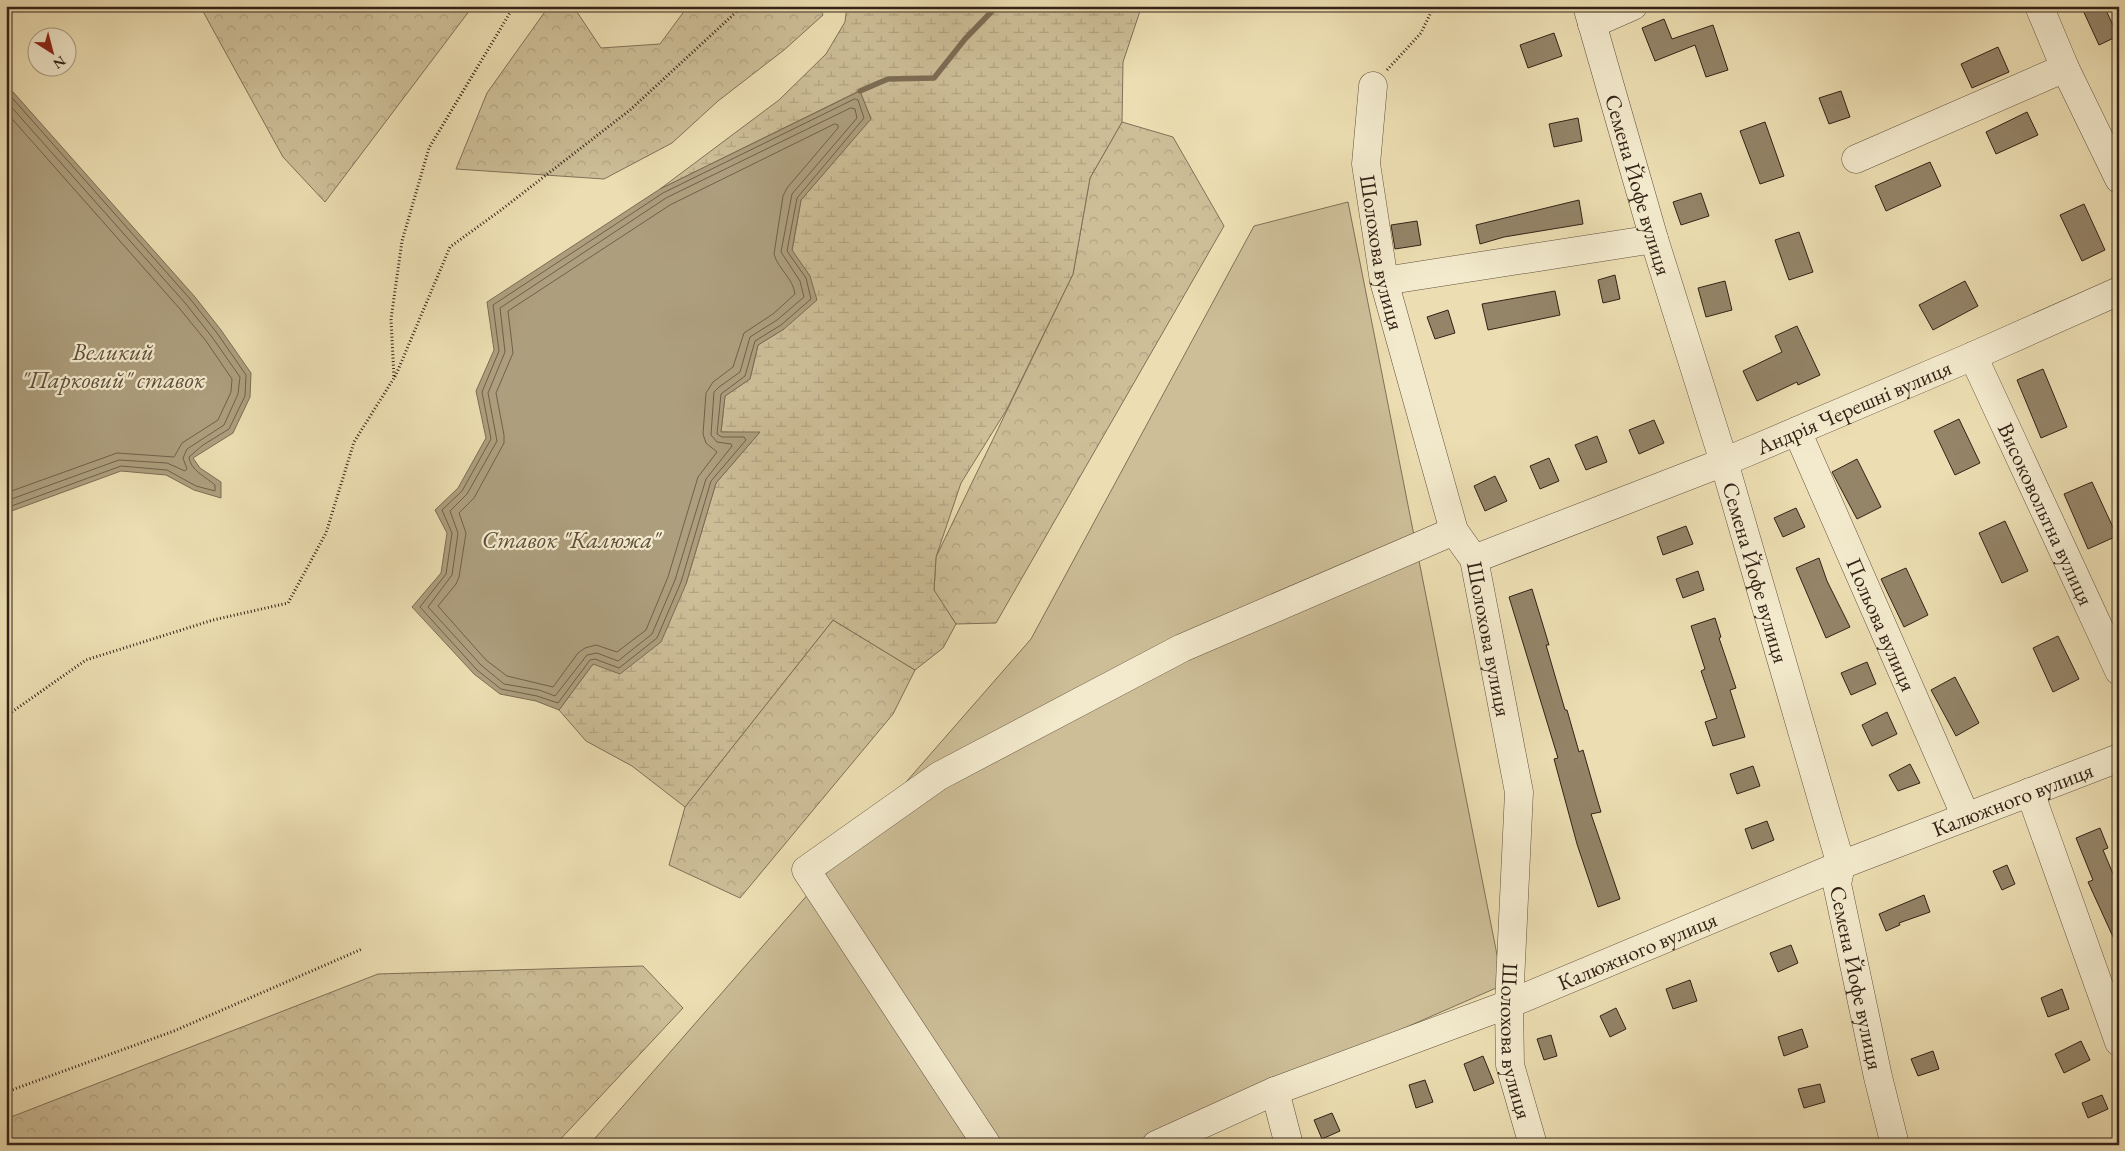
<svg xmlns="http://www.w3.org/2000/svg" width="2125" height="1151" font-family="'EB Garamond',serif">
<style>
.green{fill:#cdbe98;stroke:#807058}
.forest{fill:url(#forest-crowns);stroke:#807058}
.wetland{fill:url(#wetland-marsh);stroke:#807058}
.water{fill:#ad9e7d;stroke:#7d6c54}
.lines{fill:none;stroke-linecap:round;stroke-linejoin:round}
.shore{stroke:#70604a;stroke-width:1}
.stream{stroke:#7d6c54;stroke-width:5.5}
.building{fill:#948468;stroke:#342217}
.minor-casing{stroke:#62513e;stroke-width:29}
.path{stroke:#342217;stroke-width:3;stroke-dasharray:1 2.5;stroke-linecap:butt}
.minor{stroke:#f3eacd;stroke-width:28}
.labels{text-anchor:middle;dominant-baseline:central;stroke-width:4.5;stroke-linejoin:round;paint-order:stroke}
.street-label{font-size:22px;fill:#342217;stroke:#f3eacd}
.water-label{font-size:24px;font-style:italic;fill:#5e4d3b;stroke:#f3eacd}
</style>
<defs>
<pattern id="forest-crowns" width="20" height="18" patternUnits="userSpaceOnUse" patternTransform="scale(1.25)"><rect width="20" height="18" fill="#cdbe98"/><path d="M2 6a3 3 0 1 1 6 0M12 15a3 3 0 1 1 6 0" fill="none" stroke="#b1a382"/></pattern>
<pattern id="wetland-marsh" width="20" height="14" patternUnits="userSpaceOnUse" patternTransform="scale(1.25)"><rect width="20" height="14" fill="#cdbe98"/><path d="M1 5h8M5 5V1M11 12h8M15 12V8" fill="none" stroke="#b1a382"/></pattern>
</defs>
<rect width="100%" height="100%" fill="#ecdeb2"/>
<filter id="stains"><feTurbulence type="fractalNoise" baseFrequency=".004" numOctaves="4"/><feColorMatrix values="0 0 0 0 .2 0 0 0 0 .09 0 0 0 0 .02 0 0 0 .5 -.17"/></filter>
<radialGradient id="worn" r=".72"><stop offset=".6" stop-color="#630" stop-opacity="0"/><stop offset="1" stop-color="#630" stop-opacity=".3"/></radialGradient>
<path class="green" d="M1348 202 1503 985 1136 1145H589L1031 639 1254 226Z"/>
<path class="forest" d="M200 6H473L325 202 283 157Z
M549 6H573L601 48 660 44 688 6H819L823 15 784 50 718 101 672 143 604 179 456 169 487 93Z
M1122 122 1173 137 1224 226 996 623 956 624 934 591 936 557 1073 274 1090 178Z
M833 620 915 670 893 714 740 898 669 865 685 807Z
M643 966 683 1008 555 1145H6V1119L378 974Z"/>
<path class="wetland" d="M847 6H1139L1141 8 1123 62 1122 122 1090 178 1073 274 1007 409 961 483 936 557 934 590 956 624 943 648 915 670 833 620 685 807 632 766 586 741 559 710 593 664 686 584 716 483 759 433 721 432 725 396 750 379 758 345 784 329 810 276 792 251 801 200 871 118 859 91 660 189 779 100 826 54 845 22Z"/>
<path class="water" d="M6 84 195 297 221 330 251 373 250 397 233 433 193 458 200 468 221 482V498L194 490 166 475 121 471 6 513Z
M860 91 871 119 801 200 792 250 810 276 817 300 784 329 758 345 750 379 725 396 721 432H760L716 483 686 584 661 642 620 674 593 664 559 710 536 701 500 694 474 674 412 607 441 573 447 533 435 510 458 488 486 438 476 391 494 350 487 302 660 189Z"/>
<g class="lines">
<path class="shore" d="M6 91 191 300 217 333 246 375 245 396 229 429 203 445 189 457C190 470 206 477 215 485V491L196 486 167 470 121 466 6 508
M855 99 858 100 864 118 797 198 787 251 806 278 811 299 781 325 755 341 745 376 721 394 717 434 722 437H744L746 440 711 481 681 582 657 638 619 668 595 659 590 660 558 703 537 696 501 689 477 670 420 607 446 574 452 533 442 510 462 491 491 439 482 392 499 351 493 305 663 193Z
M6 101 186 304 212 337 240 377 238 394 224 425 187 449 183 458 187 469 185 471 167 463 119 460 6 501
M851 108 855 109 857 118 792 194 781 252 800 281 804 297 777 320 750 337 740 372 719 387 714 392 711 435 717 442 731 444 732 446 706 479 675 580 652 634 618 661 597 653 587 655 555 696 539 690 504 684 481 665 428 607 452 575 458 533 450 511 467 494 497 441 488 393 505 352 500 308 666 198Z
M6 112 180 309 206 341 232 379 231 392 218 420 182 443 174 457 117 453 6 493
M835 124 838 125V128L787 188 783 196 774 254C778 269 793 278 795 294L773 314 744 333 733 367 713 382 706 393 703 434 706 443 717 452 698 477 668 577 646 630 617 652 596 645 585 648 578 653 553 687 507 676 486 660 438 606 456 584 459 577 466 533 459 513 474 498 504 443V435L496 393 513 353 508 311 670 205Z"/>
<path class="stream" d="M860 91 888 79 934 78 965 39 997 6"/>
</g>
<path class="building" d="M2081 6H2104L2118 36 2099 45Z
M1664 19 1672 39 1713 25 1728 70 1706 77 1695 45 1655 61 1642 28Z
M1554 33 1562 56 1528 68 1520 45Z
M1998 47 2009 72 1972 88 1961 64Z
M1841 91 1850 117 1829 124 1819 98Z
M2027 112 2038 135 1996 154 1986 132Z
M1578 118 1582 141 1554 147 1549 124Z
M1765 122 1784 176 1760 184 1740 131Z
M1930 162 1941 186 1886 211 1875 186Z
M1701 193 1709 216 1681 225 1673 202Z
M1579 200 1583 224 1504 237 1480 244 1476 225Z
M2084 204 2105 250 2082 261 2060 215Z
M1417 221 1421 245 1395 249 1391 225Z
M1799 232 1813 272 1789 280 1775 240Z
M1615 275 1620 299 1603 303 1598 280Z
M1725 281 1732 310 1706 317 1698 288Z
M1965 281 1978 306 1933 330 1919 305Z
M1555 291 1560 315 1488 330 1482 304Z
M1448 310 1455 333 1435 339 1427 317Z
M1797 326 1820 375 1798 385 1797 382 1757 401 1743 371 1782 352 1775 336Z
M2043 369 2067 427 2041 438 2017 380Z
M1959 419 1980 463 1955 475 1934 431Z
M1654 420 1664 443 1639 454 1629 430Z
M1597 436 1607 462 1586 470 1575 445Z
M1549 458 1559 481 1540 489 1530 466Z
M1857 459 1881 507 1857 519 1832 472Z
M1495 476 1507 501 1485 511 1474 486Z
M2092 482 2117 536 2088 549 2064 494Z
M1796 508 1805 527 1783 537 1774 518Z
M2005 521 2028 571 2002 583 1979 533Z
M1686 526 1693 544 1663 555 1657 537Z
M1819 558 1827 581 1850 627 1826 638 1796 568Z
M1906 568 1928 615 1904 627 1881 579Z
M1698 571 1704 590 1683 598 1676 579Z
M1532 589 1549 645H1546L1565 710H1567L1579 752 1583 750 1595 792 1601 812 1591 814 1620 899 1598 907 1577 844 1554 759 1558 758 1509 597Z
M1715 618 1721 637 1719 638 1736 688 1730 690 1745 737 1713 746 1705 722 1717 718 1701 671 1705 669 1691 626Z
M2058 636 2079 679 2053 692 2033 648Z
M1867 662 1876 684 1851 695 1841 673Z
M1955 677 1979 723 1956 736 1931 690Z
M1887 712 1897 734 1872 746 1862 725Z
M1910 764 1920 783 1898 791 1889 775Z
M1753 766 1760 786 1737 794 1730 774Z
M1767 821 1774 840 1752 849 1745 829Z
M2100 828 2108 848 2103 850 2119 888V950L2088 882 2093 880 2076 838Z
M2007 865 2015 884 2002 890 1993 871Z
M1924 895 1930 912 1899 923 1900 925 1886 931 1879 914Z
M1791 945 1798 963 1778 972 1770 953Z
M1690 980 1697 1001 1673 1009 1666 989Z
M2062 989 2069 1009 2048 1017 2041 998Z
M1616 1008 1626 1029 1610 1037 1600 1016Z
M1802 1029 1808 1047 1784 1056 1778 1037Z
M1551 1035 1557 1056 1544 1060 1537 1039Z
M2081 1041 2090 1060 2064 1073 2055 1054Z
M1933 1051 1939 1069 1918 1076 1911 1059Z
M1483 1056 1494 1083 1474 1091 1464 1064Z
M1425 1080 1433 1102 1416 1108 1409 1085Z
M1820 1084 1825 1102 1804 1108 1798 1089Z
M2102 1095 2108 1109 2088 1118 2082 1103Z
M1332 1113 1340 1131 1322 1139 1314 1120Z"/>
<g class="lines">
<defs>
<g id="minor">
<path id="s1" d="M1587 6 1654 239 1724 462 1841 865 1837 884 1878 1077 1895 1145"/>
<path d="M2039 6 2065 68 2119 179"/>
<path d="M1592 24 1633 6"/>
<path id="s2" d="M1373 86 1366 164 1384 281 1454 531 1474 559 1519 792 1509 1004 1510 1065 1533 1145"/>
<path d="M1856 159 2065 68"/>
<path d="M1384 281 1654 239"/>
<path id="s3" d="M1973 356 2119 671"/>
<path id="s4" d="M1797 431 1966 817"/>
<path id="s5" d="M1474 559 1724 462 1973 356 2119 291"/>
<path d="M2030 792 2119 1042"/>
<path d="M1275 1091 1289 1145"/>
<path d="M987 1145 806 870 939 776 1182 648 1454 531"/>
<path id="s6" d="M1156 1145 1275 1091 1509 1004 1841 865 2119 758"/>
</g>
</defs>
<use href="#minor" class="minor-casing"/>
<path class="path" d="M1387 70 1421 33 1434 6
M395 377 450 247 501 210 630 110 735 13 740 6
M6 716 86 660 213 620 288 603 326 533 354 442 394 378 391 319 402 241 429 148 514 6
M6 1092 174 1031 362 949"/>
<use href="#minor" class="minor"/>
</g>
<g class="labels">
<g class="street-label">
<text stroke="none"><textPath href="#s1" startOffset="186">Семена Йофе вулиця</textPath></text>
<text stroke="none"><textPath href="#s2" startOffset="168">Шолохова вулиця</textPath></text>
<text stroke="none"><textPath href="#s5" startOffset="409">Андрія Черешні вулиця</textPath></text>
<text stroke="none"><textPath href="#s3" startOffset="174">Високовольтна вулиця</textPath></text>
<text stroke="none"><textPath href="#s1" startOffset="591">Семена Йофе вулиця</textPath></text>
<text stroke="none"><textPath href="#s4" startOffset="211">Польова вулиця</textPath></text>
<text stroke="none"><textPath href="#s2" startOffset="572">Шолохова вулиця</textPath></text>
<text stroke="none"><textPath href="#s6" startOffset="924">Калюжного вулиця</textPath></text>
<text stroke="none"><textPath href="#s6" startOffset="519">Калюжного вулиця</textPath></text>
<text stroke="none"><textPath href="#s1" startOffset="1011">Семена Йофе вулиця</textPath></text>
<text stroke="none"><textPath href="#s2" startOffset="978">Шолохова вулиця</textPath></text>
</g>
<g class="water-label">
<text x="113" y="351">Великий<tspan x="113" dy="28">"Парковий" ставок</tspan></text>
<text x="571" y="539">Ставок "Калюжа"</text>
</g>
</g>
<rect width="2125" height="1151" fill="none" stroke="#ecdeb2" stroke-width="25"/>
<rect x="8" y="8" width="2110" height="1136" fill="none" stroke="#342217" stroke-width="2.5"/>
<rect x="12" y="12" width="2100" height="1126" fill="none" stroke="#342217"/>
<g transform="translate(52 52) rotate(144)"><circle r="24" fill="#f3eacd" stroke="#a79a84"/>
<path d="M0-4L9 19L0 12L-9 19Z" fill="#8f2418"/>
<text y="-8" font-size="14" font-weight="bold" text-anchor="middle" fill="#342217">N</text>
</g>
<rect width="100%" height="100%" filter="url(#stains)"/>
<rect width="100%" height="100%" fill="url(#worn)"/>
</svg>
